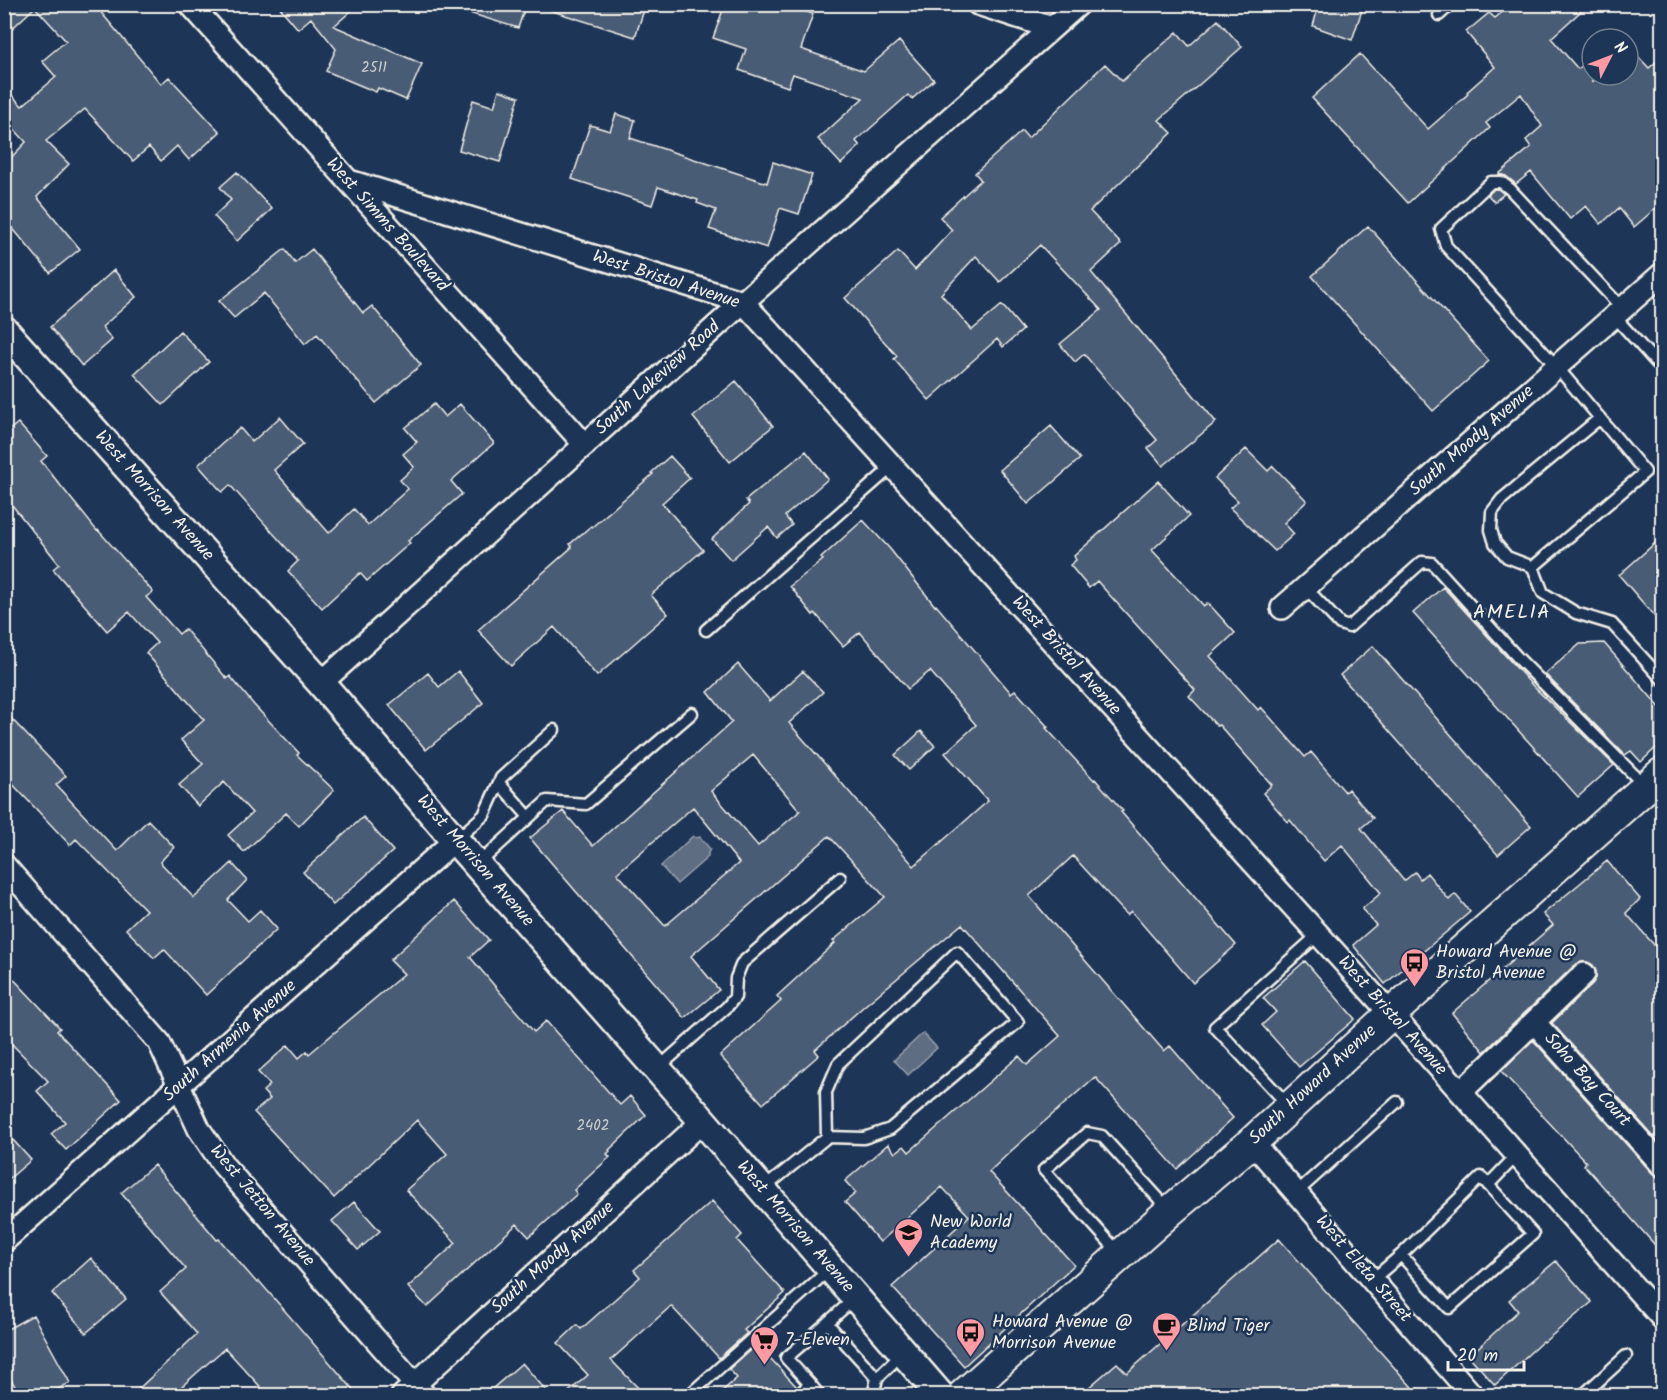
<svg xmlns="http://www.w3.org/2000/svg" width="1667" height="1400" font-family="Kalam,sans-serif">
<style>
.water{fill:#5e6d82;stroke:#9aa2ab;stroke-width:1.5}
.building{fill:#485b74;stroke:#f4f1e8;stroke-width:1.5;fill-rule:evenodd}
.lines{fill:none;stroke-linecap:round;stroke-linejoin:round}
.service-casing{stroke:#f4f1e8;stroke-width:15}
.minor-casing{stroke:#f4f1e8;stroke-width:26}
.tertiary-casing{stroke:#f4f1e8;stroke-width:32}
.secondary-casing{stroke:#f4f1e8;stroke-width:34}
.service{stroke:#1d3557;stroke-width:10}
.minor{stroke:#1d3557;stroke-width:21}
.tertiary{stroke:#1d3557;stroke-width:27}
.secondary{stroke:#1d3557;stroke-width:30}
.labels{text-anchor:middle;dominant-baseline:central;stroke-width:5;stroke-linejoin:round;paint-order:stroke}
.number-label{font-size:15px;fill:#c9cccb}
.street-label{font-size:18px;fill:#f4f1e8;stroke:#1d3557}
.poi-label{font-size:18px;fill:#f4f1e8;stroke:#1d3557;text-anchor:start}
.neighbourhood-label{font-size:20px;letter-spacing:1.5px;fill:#f4f1e8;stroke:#1d3557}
</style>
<rect width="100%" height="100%" fill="#1d3557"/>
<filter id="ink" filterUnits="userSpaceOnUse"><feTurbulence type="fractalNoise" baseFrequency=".0167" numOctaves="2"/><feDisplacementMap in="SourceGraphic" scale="12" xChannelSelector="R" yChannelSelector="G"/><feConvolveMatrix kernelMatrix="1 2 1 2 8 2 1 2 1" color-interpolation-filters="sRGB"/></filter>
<g filter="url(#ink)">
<path class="water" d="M693 836 696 838 700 837 710 849 708 853V857L677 884 661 866Z
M923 1033 937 1048 908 1075 894 1060Z"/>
<path class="building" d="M4 4H94L161 84 169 77 220 132 189 160 177 146 161 161 149 147 133 161 85 109 46 141 69 164 37 197 80 249 50 273 4 218V165L26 142 4 118V87L22 106 56 77 42 61 66 41 35 7 4 36Z
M277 4H359L334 26 422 64 406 100 378 88 376 92 326 71 336 49 311 18 298 29Z
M457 4H526L518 28 456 9Z
M546 4H646L635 37 546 9Z
M725 4H784L813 14 801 49 864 71 899 41 934 80 912 99 908 95 856 141 860 146 841 164 818 139 863 98 793 74 788 87 739 70 746 49 713 38Z
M1319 4H1364L1352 40 1313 26Z
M1512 4H1589L1551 38 1578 69 1592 58V82L1600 75H1628V51L1631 49 1649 68 1662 57V203L1634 227 1619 208 1601 224 1586 206 1570 219 1531 172 1516 184 1506 176 1499 174 1531 147 1526 140 1542 126 1521 94 1486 123 1490 128 1408 203 1312 98 1360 54 1428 129 1468 94 1467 92 1495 67 1466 32 1489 13 1495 18Z
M1218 20 1242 47 1159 120 1172 133 1090 211 1121 244 1091 272 1216 422 1163 466 1148 448 1157 440 1084 354 1075 362 1060 344 1101 310 1040 245 1000 282 976 256 941 294 972 330 1002 305 1023 330 1003 347 997 339 929 400 894 359 897 356 845 298 898 251 915 270 952 230 940 217 981 180 975 173 1022 131 1028 138 1105 64 1122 81 1177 32 1189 46Z
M499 90 519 97 500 162 459 150 473 100 494 107Z
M616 114 635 120 630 138 767 183 773 162 812 175 799 214 780 208 767 248 709 229 716 210 697 203 698 200 658 187 652 205 572 179 590 125 610 131Z
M237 172 272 209 237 241 214 216 231 200 220 187Z
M1494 189H1498L1504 194 1494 202 1488 195Z
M1368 226 1489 361 1433 411 1312 276Z
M285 249 295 263 312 249 363 313 372 306 421 365 376 403 317 334 305 344 264 293 234 318 219 301Z
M114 270 136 297 102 327 112 340 82 366 50 327Z
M180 331 209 362 163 405 134 374Z
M736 381 773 426 730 462 693 417Z
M434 404 445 417 460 404 494 443 451 481 462 494 408 541 410 543 367 581 360 573 322 608 288 571 298 561 230 485 222 492 198 465 240 428 252 442 280 417 303 444 274 470 329 533 354 509 368 525 408 489 400 480 414 467 403 454 417 442 405 428Z
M18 423 47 456 41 461 97 531 98 530 153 592 146 597 179 634 185 629 227 679 230 676 254 705 299 753 297 755 334 790 299 826 286 813 244 852 228 835 252 813 224 782 198 806 179 785 203 764 181 740 204 720 146 653 157 643 129 612 107 631 53 569 59 564 4 495V434Z
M1051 426 1080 459 1028 504 1000 470Z
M1246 449 1268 471 1273 466 1307 501 1284 523 1294 534 1275 551 1230 508 1238 501 1215 478Z
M806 451 828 479 785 516 792 525 777 538 768 527 731 560 712 539 749 504 746 500Z
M670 456 690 478 662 503 703 550 651 595 668 614 597 676 554 627 511 666 478 630 572 547 570 544 591 526 592 527 653 474 651 473Z
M1158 481 1189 516 1152 550 1204 606 1208 603 1235 633 1210 656 1258 710 1261 707 1305 757 1311 752 1345 792 1348 789 1373 818 1361 828 1404 881 1415 872 1420 879 1427 873 1449 900 1455 894 1470 912 1385 984 1353 945 1376 925 1362 909 1381 893 1342 845 1324 861 1290 820 1288 822 1263 793 1272 785 1219 725 1217 726 1189 696 1195 690 1097 581 1089 588 1070 565 1076 560 1074 556Z
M863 520 890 549 935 606 936 605 1011 693 1015 690 1048 727 1046 728 1094 780 1095 779 1123 811 1121 812 1236 945 1193 983 1131 911 1127 915 1073 856 1029 896 1164 1051 1170 1046 1233 1118 1177 1169 1095 1077 1011 1151 989 1172 1074 1265 964 1366 892 1287 969 1216 942 1187 880 1242 845 1202 856 1193 845 1181 888 1144 895 1153 904 1146 909 1152 1019 1056 1027 1065 1060 1036 962 924 863 1007 815 1050 819 1055 763 1104 720 1056 781 1001 777 996 835 943 833 941 885 897 829 836 691 956 719 990 685 1018 530 838 563 811 593 846 732 722 708 692 738 664 770 701 803 671 823 692 789 723 914 866 988 801 945 753 976 725 930 671 908 689 860 632 843 646 815 613 813 615 790 586 823 560 821 558ZM753 755 800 811 758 846 711 791ZM693 807 739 863 665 926 617 873Z
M1662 537V625L1619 575Z
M1443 587 1532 685 1614 765 1578 797 1413 613Z
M1604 643 1662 710 1661 732 1662 734V742L1641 762 1631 751 1625 755 1545 674 1580 644Z
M1373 646 1531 826 1498 855 1340 675Z
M458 671 483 703 426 750 389 705 428 673 439 687Z
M4 711 66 776 56 785 117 851 148 820 174 847 160 862 194 898 232 863 247 880 228 900 248 921 260 910 277 929 206 995 164 949 154 958 126 929 146 910 76 839 70 845 4 775Z
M921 731 935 746 909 770 895 755Z
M363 817 393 851 333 905 303 872Z
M1607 861 1640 899 1626 913 1662 954V1146L1552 1023 1593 983 1596 978V972L1593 965 1587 962H1582L1575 965 1484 1052 1452 1013 1553 925 1543 914Z
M454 901 489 940 470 957 534 1032 546 1021 620 1105 630 1096 646 1115 609 1150 610 1151 607 1154 610 1157 574 1190 577 1194 529 1237 517 1224 427 1307 408 1287 456 1243 406 1190 447 1154 417 1120 334 1198 254 1112 270 1099 263 1091 270 1085 258 1072 288 1045 299 1058 307 1051 309 1054 404 974 390 960Z
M1305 961 1355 1019 1299 1067 1262 1025 1276 1012 1263 998Z
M4 969 60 1028 57 1031 121 1100 66 1150 51 1134 65 1122 37 1091 48 1081 4 1036Z
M1533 1040 1652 1173 1657 1177H1662V1253L1584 1165 1586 1162 1501 1071Z
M4 1130 31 1160 4 1183Z
M154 1165 217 1240 219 1239 257 1283 259 1281 358 1395H268L225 1348 172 1395H132L197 1334 160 1292 186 1269 121 1193Z
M712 1201 742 1235 737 1240 785 1293 744 1330 747 1333 719 1358 671 1306 611 1360 645 1395H565L588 1375 558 1343 577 1325 581 1329 640 1277 634 1270Z
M354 1202 380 1231 358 1250 332 1221Z
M1279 1239 1419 1395H1080L1117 1363 1127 1373Z
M91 1258 126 1299 86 1333 52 1293Z
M1556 1261 1592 1302 1544 1342 1543 1341 1495 1385 1469 1356 1518 1311 1509 1300Z
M33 1315 70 1383 46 1395H20L4 1367V1331Z
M757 1344 796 1386 792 1391 790 1395H718L737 1378 729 1369Z
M522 1363 550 1395H485Z"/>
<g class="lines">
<defs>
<path id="service" d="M1439 15 1451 4
M1623 309 1510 189 1501 182H1491L1441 229 1446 246 1557 367 1645 472 1533 567 1543 593 1576 613 1612 624 1662 679
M1615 317 1662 369
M1533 567 1507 557 1495 543 1491 530 1492 512 1502 499 1600 418
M1305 587 1340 624 1349 627 1422 562 1432 563 1519 659 1644 785
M706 630 893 466
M499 783 529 817
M456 840 484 815 501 778 554 730
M478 864 547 801 586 804 692 713
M657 1069 727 1007 735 997 736 978 742 963 840 878
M1288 1105 1215 1027 1319 934
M1488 1185 1517 1155
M763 1189 827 1137 864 1138 890 1129 1018 1022 957 952 838 1064 826 1092 827 1137
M1296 1193 1397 1102
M1119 1253 1044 1170 1087 1133 1102 1136 1169 1210
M1372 1280 1401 1255 1481 1177 1533 1234 1449 1308 1401 1255
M855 1298 827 1323 877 1378
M810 1384 819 1395
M688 1396 831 1268
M797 1396 810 1384 786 1358 827 1323
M873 1396 877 1378 903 1353
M1582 1396 1626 1356"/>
<path id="minor" d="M190 4 585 445
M978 4 1052 28
M349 181 743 302 1391 1014 1662 1318
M1282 608 1662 274
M321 683 743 302 1079 4
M4 865 159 1042 199 1129 224 1166 425 1396
M1535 1023 1662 1165
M1461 1092 1584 974
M1252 1142 1473 1396
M4 1241 455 840
M402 1396 703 1121"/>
<path id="tertiary" d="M4 330 321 683 455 840 703 1121 941 1396"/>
<path id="secondary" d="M962 1396 1170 1211 1252 1142 1391 1014 1662 773"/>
</defs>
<use href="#service" class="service-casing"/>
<use href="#minor" class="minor-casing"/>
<use href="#tertiary" class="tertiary-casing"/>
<use href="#secondary" class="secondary-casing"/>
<use href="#service" class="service"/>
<use href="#minor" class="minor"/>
<use href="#tertiary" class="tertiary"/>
<use href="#secondary" class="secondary"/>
</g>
</g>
<defs>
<symbol id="bus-pin" viewBox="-11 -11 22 30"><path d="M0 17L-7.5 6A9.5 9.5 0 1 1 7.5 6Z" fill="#ff9aa2" stroke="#1d3557"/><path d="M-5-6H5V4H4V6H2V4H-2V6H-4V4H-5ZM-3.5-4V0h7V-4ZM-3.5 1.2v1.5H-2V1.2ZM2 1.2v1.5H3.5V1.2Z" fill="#111"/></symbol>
<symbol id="school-pin" viewBox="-11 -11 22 30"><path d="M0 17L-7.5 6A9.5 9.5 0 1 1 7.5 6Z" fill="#ff9aa2" stroke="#1d3557"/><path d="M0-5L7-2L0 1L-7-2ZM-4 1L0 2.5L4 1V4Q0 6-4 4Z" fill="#111"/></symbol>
<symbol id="cafe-pin" viewBox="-11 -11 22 30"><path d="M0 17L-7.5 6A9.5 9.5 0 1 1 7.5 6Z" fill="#ff9aa2" stroke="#1d3557"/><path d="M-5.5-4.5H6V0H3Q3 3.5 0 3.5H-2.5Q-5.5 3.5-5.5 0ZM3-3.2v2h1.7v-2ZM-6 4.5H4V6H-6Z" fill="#111"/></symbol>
<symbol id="supermarket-pin" viewBox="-11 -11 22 30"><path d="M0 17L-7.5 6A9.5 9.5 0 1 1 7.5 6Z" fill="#ff9aa2" stroke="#1d3557"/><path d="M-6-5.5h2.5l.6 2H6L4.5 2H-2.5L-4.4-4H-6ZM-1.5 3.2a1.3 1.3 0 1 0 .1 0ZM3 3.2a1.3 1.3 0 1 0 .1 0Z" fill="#111"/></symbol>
</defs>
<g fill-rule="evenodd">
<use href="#bus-pin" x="1398" y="946" width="33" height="45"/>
<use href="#school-pin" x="892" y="1216" width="33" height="45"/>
<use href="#cafe-pin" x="1150" y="1310" width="33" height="45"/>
<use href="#bus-pin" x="954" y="1316" width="33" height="45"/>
<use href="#supermarket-pin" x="748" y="1324" width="33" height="45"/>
</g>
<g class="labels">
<g class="number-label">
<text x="374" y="68">2511</text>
<text x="593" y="1126">2402</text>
</g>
<g class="street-label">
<text transform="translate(387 225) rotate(48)">West Simms Boulevard</text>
<text transform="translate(666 280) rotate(18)">West Bristol Avenue</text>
<text transform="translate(658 378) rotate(-42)">South Lakeview Road</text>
<text transform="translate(1472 441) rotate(-41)">South Moody Avenue</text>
<text transform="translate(154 496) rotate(48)">West Morrison Avenue</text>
<text transform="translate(1066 656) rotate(48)">West Bristol Avenue</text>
<text transform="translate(475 861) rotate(49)">West Morrison Avenue</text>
<text transform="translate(1392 1016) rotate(48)">West Bristol Avenue</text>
<text transform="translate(230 1041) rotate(-42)">South Armenia Avenue</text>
<text transform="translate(1587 1080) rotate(48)">Soho Bay Court</text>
<text transform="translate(1313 1085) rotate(-43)">South Howard Avenue</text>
<text transform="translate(262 1206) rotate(50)">West Jetton Avenue</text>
<text transform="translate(795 1227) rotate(49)">West Morrison Avenue</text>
<text transform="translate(553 1258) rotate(-42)">South Moody Avenue</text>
<text transform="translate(1363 1269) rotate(49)">West Eleta Street</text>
</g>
<g class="poi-label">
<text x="1436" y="952">Howard Avenue @<tspan x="1436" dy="21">Bristol Avenue</tspan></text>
<text x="930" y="1222">New World<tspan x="930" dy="21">Academy</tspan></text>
<text x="992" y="1322">Howard Avenue @<tspan x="992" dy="21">Morrison Avenue</tspan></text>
<text x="1187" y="1326">Blind Tiger</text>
<text x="785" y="1340">7-Eleven</text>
</g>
<g class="neighbourhood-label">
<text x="1512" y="613">AMELIA</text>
</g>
</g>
<rect width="1667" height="1400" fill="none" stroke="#1d3557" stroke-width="24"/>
<rect x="12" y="12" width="1643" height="1376" fill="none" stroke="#f4f1e8" stroke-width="2" filter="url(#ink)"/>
<g transform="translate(1610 57) rotate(48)"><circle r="28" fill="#1d3557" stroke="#738091" stroke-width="1.5"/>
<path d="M0-4.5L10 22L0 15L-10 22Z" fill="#ff9aa2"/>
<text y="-9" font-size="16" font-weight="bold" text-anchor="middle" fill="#f4f1e8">N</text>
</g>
<path d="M1448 1361v9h76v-9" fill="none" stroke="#f4f1e8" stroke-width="3"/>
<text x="1457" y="1361" font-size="18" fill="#f4f1e8" stroke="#1d3557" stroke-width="4.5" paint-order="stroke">20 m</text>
</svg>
